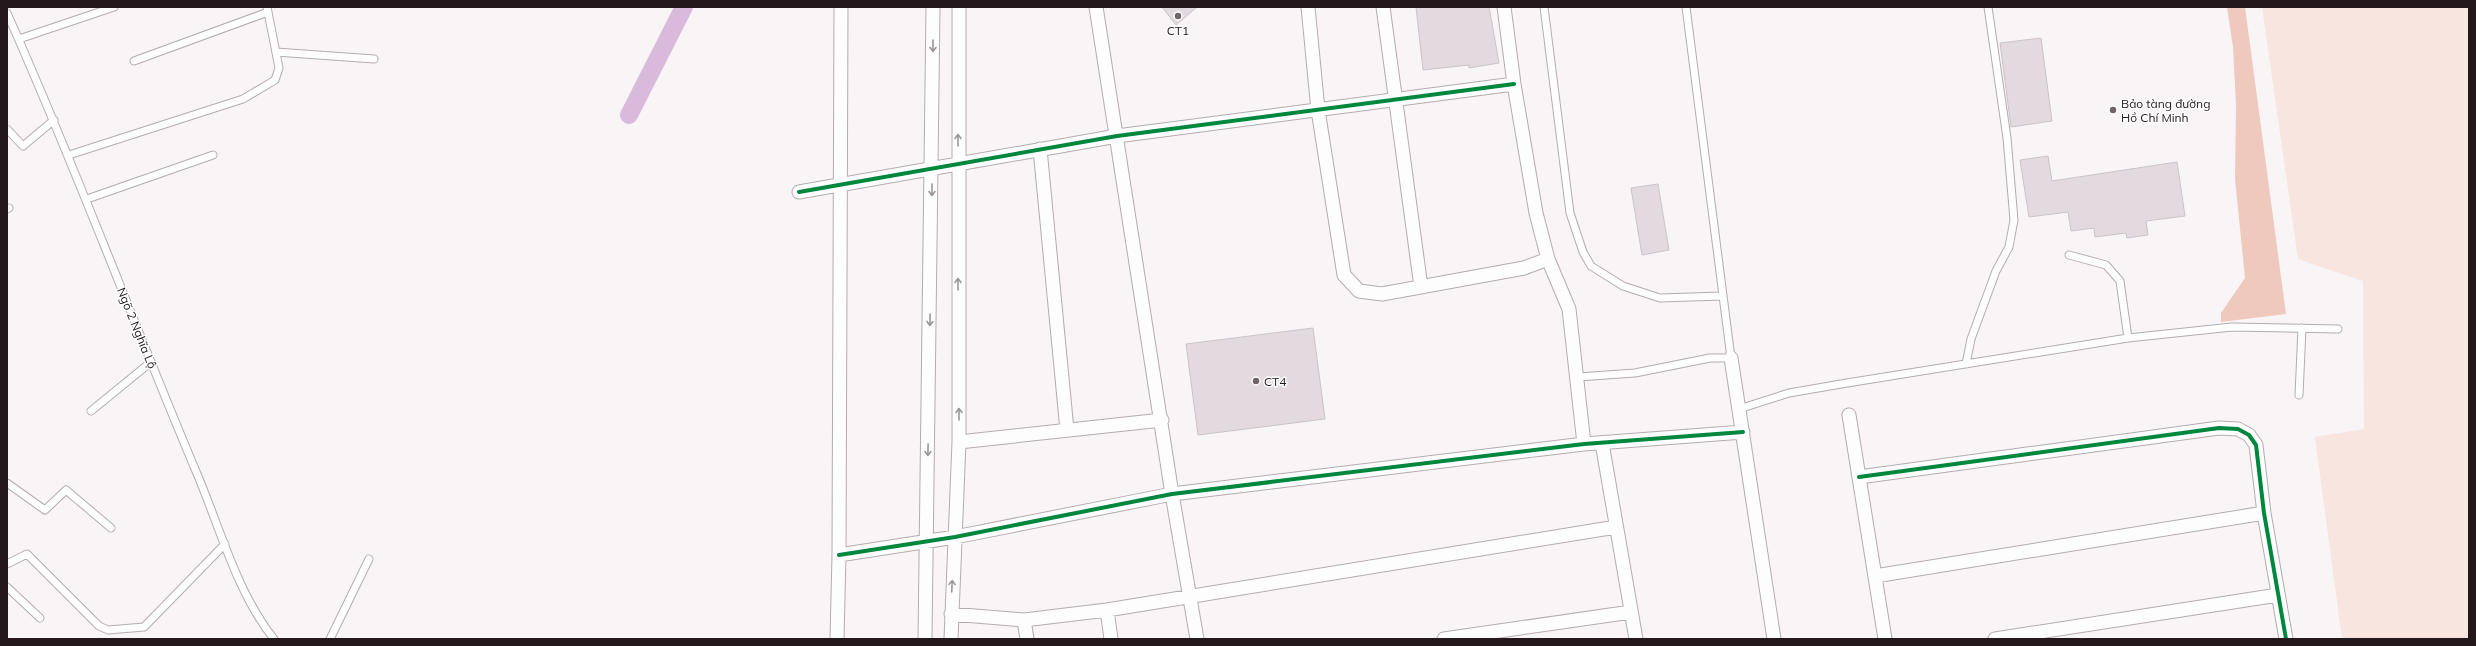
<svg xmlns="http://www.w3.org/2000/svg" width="2476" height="646" font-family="Mulish,sans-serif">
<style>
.green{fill:#f9e5e0}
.forest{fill:#f0c9be}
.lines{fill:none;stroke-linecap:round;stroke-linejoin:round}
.canal{stroke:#d9b9dc;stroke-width:18}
.building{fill:#e2dadf;stroke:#cbc4c7}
.service-casing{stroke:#b4acae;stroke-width:9}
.minor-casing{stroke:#b4acae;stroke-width:15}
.service{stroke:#fefdfe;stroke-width:7}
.minor{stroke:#fefdfe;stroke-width:13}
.cycleway-casing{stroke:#fff;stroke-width:6}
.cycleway{stroke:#00873e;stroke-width:4}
.oneway{stroke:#9c9698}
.poi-dot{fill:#6f6568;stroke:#fff;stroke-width:1.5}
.labels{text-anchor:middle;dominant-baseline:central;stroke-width:3;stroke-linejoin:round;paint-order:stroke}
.poi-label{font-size:12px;fill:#24181c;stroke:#fff;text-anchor:start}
.street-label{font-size:12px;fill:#24181c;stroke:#fff}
</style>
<rect width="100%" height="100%" fill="#f9f4f6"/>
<path class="green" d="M2262 7H2469V639H2342L2315 437 2364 429 2363 281 2298 259Z"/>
<path class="forest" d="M2227 7H2245L2286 314 2221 322V313L2245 278 2235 179 2236 105 2233 47Z"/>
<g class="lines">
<path class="canal" d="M629 115 684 7"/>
</g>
<path class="building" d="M1162 7H1197L1176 25Z
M1416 7H1489L1499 63 1469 68V65L1423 70Z
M2041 38 2052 121 2011 127 2000 43Z
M2048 156 2052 181 2177 162 2185 216 2146 221 2148 235 2127 238 2126 233 2095 237 2094 228 2071 231 2068 212 2029 217 2020 160Z
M1658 184 1669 250 1642 255 1631 188Z
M1313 328 1325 419 1198 435 1186 344Z"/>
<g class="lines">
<defs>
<path id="service" d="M1544 7 1570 213 1583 252 1591 266 1623 286 1660 298 1722 296
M7 13C74 163 131 317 195 469 219 524 236 592 274 639
M19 39 114 7
M276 52 374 59
M134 61 268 12
M7 129 23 146 54 120
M69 155 243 99 275 80 279 68 267 7
M87 199 213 155
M7 209 9 208
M2069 255 2106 265 2120 281 2128 338
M1966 364 1971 339 1996 271 2009 247 2014 220 2007 138 1988 7
M1578 377 1635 373 1710 358H1731L1686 7
M2299 395 2302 328
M1739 409 1789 393 1847 383 2128 338 2232 327 2338 329
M91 411 151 362
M7 483 45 510 66 490 111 528
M7 564 27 554 99 626 108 630 144 627 225 544
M7 587 40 618
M330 639 369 559"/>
<path id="minor" d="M1096 7 1172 494 1197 639
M1308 7 1318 110 1344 275 1359 291 1382 294 1524 268 1548 259
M1383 7 1421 287
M1504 7 1514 84 1536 213 1548 259 1569 309 1584 444
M1040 149 1067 430
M799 192 1117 136 1514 84
M1731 358 1774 639
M1849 415 1885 639
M959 442 1162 420
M1602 443 1636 639
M1859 477 2219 428 2238 429 2249 435 2256 445 2264 513 2286 639
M839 555 955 537 1172 494 1584 444 1743 432
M1875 576 2264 513
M1107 610 1111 639
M951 614 1024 620 1107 610 1616 527
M1024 620 1027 639
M837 639 839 555 841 7
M925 639 933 7
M951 639 959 442V7
M1444 639 1631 612
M1995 639 2278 595"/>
</defs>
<use href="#service" class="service-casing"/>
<use href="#minor" class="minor-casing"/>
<use href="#service" class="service"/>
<use href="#minor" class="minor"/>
<defs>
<path id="cycleway" d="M799 192 1117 136 1514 84
M1859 477 2219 428 2238 429 2249 435 2256 445 2264 513 2286 639
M839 555 955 537 1172 494 1584 444 1743 432"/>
</defs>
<use href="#cycleway" class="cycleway-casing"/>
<use href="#cycleway" class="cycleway"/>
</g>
<defs><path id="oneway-shaft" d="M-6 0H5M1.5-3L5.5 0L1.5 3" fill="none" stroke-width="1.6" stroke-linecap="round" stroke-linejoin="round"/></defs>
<g class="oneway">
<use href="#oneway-shaft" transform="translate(933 46) rotate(90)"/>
<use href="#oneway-shaft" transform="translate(958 140) rotate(-90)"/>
<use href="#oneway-shaft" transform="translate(932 190) rotate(91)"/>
<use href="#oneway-shaft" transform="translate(958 284) rotate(-90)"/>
<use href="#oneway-shaft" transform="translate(930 320) rotate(91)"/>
<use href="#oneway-shaft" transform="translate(959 414) rotate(-90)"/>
<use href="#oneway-shaft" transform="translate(928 450) rotate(91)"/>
<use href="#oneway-shaft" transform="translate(952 586) rotate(-87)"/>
</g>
<g class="poi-dot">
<circle cx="1178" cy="16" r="4"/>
<circle cx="2113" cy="110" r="4"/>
<circle cx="1256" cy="381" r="4"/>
</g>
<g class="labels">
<g class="poi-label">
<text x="1178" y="30" text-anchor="middle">CT1</text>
<text x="2121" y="103">Bảo tàng đường<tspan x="2121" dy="14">Hồ Chí Minh</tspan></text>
<text x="1264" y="381">CT4</text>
</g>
<g class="street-label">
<text transform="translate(137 328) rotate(68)">Ngõ 2 Nghĩa Lộ</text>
</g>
</g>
<rect width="2476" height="646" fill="none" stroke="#24181c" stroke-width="16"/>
</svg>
